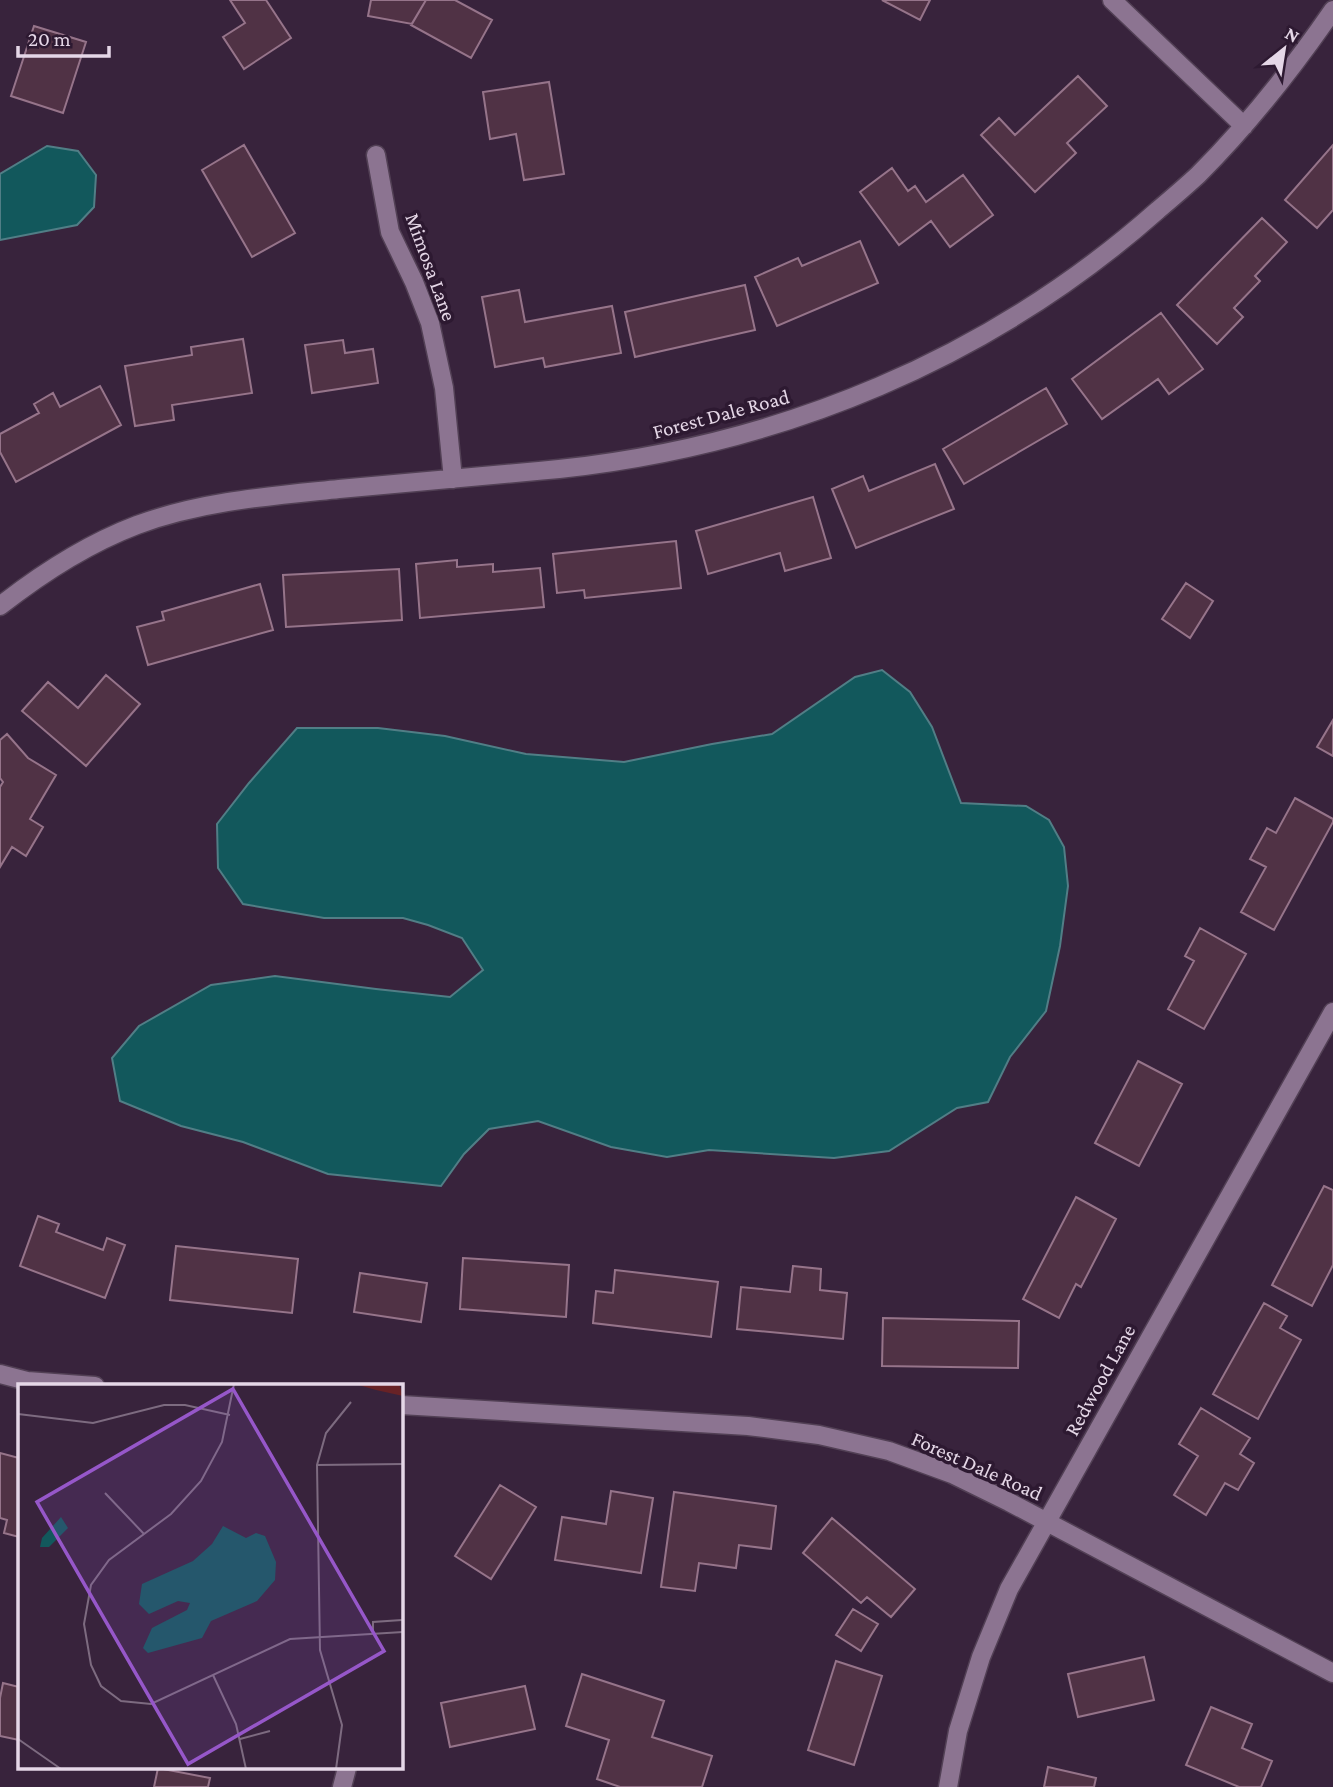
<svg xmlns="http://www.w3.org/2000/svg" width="1333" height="1787" font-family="'Crimson Pro',serif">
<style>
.water{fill:#12585c;stroke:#517e86;stroke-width:2}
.building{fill:#503245;stroke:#96748a;stroke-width:2}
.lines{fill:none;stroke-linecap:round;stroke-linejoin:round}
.minor-casing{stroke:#524055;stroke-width:21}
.minor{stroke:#8c7491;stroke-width:18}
.labels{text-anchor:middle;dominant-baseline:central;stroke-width:7;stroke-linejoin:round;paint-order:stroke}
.street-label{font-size:21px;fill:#e5d7e7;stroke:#2d1931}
.inset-road{fill:none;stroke:#7d6b80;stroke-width:2}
.view{fill:#9657c9;fill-opacity:0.15;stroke:#9657c9;stroke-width:3.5}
.inset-edge{fill:none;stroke:#e5d7e7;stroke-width:3.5}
</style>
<rect width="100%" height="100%" fill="#38233c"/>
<path class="water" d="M47 146 78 151 96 175 94 207 77 225 0 240V174Z
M882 670 910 692 932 727 961 803 1026 806 1049 820 1064 847 1068 886 1060 946 1046 1011 1010 1057 988 1102 957 1108 889 1151 834 1158 709 1150 667 1157 611 1147 538 1121 489 1129 464 1154 441 1186 328 1174 243 1142 181 1126 120 1101 112 1058 139 1026 211 985 275 976 376 989 450 997 483 970 462 938 428 925 403 918H324L243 904 218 868 217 824 249 783 297 728H378L445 736 526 754 624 762 712 744 772 734 855 677Z"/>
<path class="building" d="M230 0H266L291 38 244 69 223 37 245 23Z
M371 0H426L412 24 368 16Z
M426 0H455L492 20 471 58 411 25Z
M882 0H930L920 20Z
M34 26 86 42 63 113 11 96Z
M1078 76 1107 106 1067 143 1076 153 1035 192 981 135 999 118 1015 135Z
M549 82 564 174 524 180 516 134 490 139 483 92Z
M244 145 295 233 252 257 202 170Z
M1333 145V210L1317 228 1285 200Z
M892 168 908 191 915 186 926 202 963 175 993 215 950 247 931 221 899 245 860 192Z
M1262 218 1287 242 1255 276 1260 281 1234 308 1243 317 1217 344 1177 305Z
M860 241 878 283 777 326 755 277 798 258 802 266Z
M745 285 755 330 635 357 625 312Z
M519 290 525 322 612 306 621 353 545 367 543 358 495 367 482 297Z
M1161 313 1203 369 1169 394 1158 379 1102 419 1072 379Z
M243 339 252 393 172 405 174 420 135 426 125 366 192 355 191 347Z
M343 340 345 353 373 349 378 383 312 393 305 345Z
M100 386 121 425 16 482 0 452V434L39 413 34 404 53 393 60 407Z
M1046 388 1067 424 964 484 943 449Z
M935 464 954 509 856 548 832 489 863 476 869 491Z
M813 497 831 558 785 571 780 553 708 574 696 531Z
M676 541 681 588 585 598 584 590 557 593 553 554Z
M457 560V567L493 564V572L540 568 544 607 420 618 416 564Z
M399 569 402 620 286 627 283 575Z
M1186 583 1213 601 1190 638 1162 619Z
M260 584 273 630 148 665 137 627 164 620 162 612Z
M106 675 140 704 86 766 22 711 48 682 78 708Z
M1333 720V756L1317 747Z
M7 734 28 758 56 775 30 819 43 827 26 856 12 847 0 867V787L3 782 0 778V740Z
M1295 798 1333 819V822L1274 930 1241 912 1266 867 1250 859 1267 828 1276 833Z
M1200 928 1246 954 1204 1029 1168 1009 1194 961 1185 956Z
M1138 1061 1182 1084 1139 1166 1095 1143Z
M1324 1186 1333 1190V1265L1312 1306 1272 1285Z
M1076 1197 1116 1219 1081 1287 1076 1284 1059 1318 1023 1299Z
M38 1216 59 1224 56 1232 103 1250 107 1238 125 1245 105 1298 20 1266Z
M176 1246 298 1259 292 1313 170 1300Z
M463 1258 569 1265 566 1317 460 1309Z
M793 1266 821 1269 820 1290 847 1293 843 1339 737 1329 741 1287 790 1292Z
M615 1270 718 1282 711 1337 593 1323 596 1291 613 1293Z
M360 1273 427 1283 421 1322 354 1312Z
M1264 1303 1287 1316 1280 1328 1301 1340 1258 1419 1213 1394Z
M883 1318 1019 1321 1018 1368 882 1366Z
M1201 1408 1250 1438 1240 1454 1254 1463 1238 1490 1225 1483 1206 1515 1174 1495 1198 1456 1179 1444Z
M0 1453 19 1458V1537L4 1533 7 1520 0 1518Z
M500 1485 536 1507 491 1579 455 1556Z
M611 1491 653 1498 641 1573 555 1560 562 1517 606 1524Z
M674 1492 776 1506 771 1549 739 1545 736 1568 699 1563 695 1591 661 1587Z
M832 1518 915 1589 891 1617 867 1597 861 1603 803 1553Z
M853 1609 878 1624 861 1651 836 1635Z
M1144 1657 1154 1700 1078 1717 1068 1674Z
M836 1661 882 1676 854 1765 808 1750Z
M582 1674 664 1701 652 1737 712 1756 702 1787H620L597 1779 609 1740 566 1726Z
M3 1683 19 1687V1740L0 1736V1698Z
M525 1686 535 1729 450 1747 441 1703Z
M1211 1707 1252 1724 1242 1748 1272 1761 1261 1787H1239L1186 1765Z
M1048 1767 1096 1778 1094 1787H1044Z
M158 1768 210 1778 208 1787H154Z"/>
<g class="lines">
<defs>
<path id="minor" d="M1112 0 1244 126
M376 155 390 232 414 282 430 323 444 388 453 479
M0 606C42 573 87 544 137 525 202 501 271 496 339 489 413 482 486 476 559 469 782 445 990 359 1158 210 1171 199 1185 187 1198 175 1248 125 1293 68 1333 10
M0 1374 27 1381 95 1386
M401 1405 748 1426 819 1435 889 1451 952 1474 1009 1502 1333 1673
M342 1787 347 1768
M948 1787 958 1731 981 1657 1009 1589 1333 1012"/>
</defs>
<use href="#minor" class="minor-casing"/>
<use href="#minor" class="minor"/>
</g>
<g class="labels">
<g class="street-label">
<text transform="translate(431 267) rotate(70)">Mimosa Lane</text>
<text transform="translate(721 414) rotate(-15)">Forest Dale Road</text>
<text transform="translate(1100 1380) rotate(-61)">Redwood Lane</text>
<text transform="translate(977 1466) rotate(24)">Forest Dale Road</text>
</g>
</g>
<g transform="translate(18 1384)">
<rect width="385" height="385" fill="#38233c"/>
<path d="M337 0H381L385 12 358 6Z" fill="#682226"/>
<path d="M43 133 50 144 31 163H22L24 154ZM205 142 228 154 238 149 247 152 258 178 257 196 239 217 193 237 184 254 130 269 125 264 134 244 169 226 172 219 160 217 131 230 121 220 124 200 175 177 194 160Z" fill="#12585c"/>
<path class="inset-road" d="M216 0 204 58 183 97 153 130 91 176 73 201 66 240 73 281 83 302 103 317 133 320 272 255 385 248M0 30 75 39 146 21H167L212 31M299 81 385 80M87 109 126 150M355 250V238L384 236M195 291 218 340 228 385M0 355 43 385M222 355 252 347M318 385 324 341 302 266 299 81 308 49 333 18"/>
<path class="view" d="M215 5 366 267 170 380 19 118Z"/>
<rect width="385" height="385" class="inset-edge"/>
</g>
<g transform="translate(1284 49) rotate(30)" stroke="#2d1931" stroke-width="5" paint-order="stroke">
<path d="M0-5L12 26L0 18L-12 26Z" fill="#e5d7e7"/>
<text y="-10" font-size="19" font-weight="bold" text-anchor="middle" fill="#e5d7e7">N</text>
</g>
<path d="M18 46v10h91v-10" fill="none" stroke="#e5d7e7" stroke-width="3.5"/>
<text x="28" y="46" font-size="21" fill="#e5d7e7" stroke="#2d1931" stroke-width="5" paint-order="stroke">20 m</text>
</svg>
